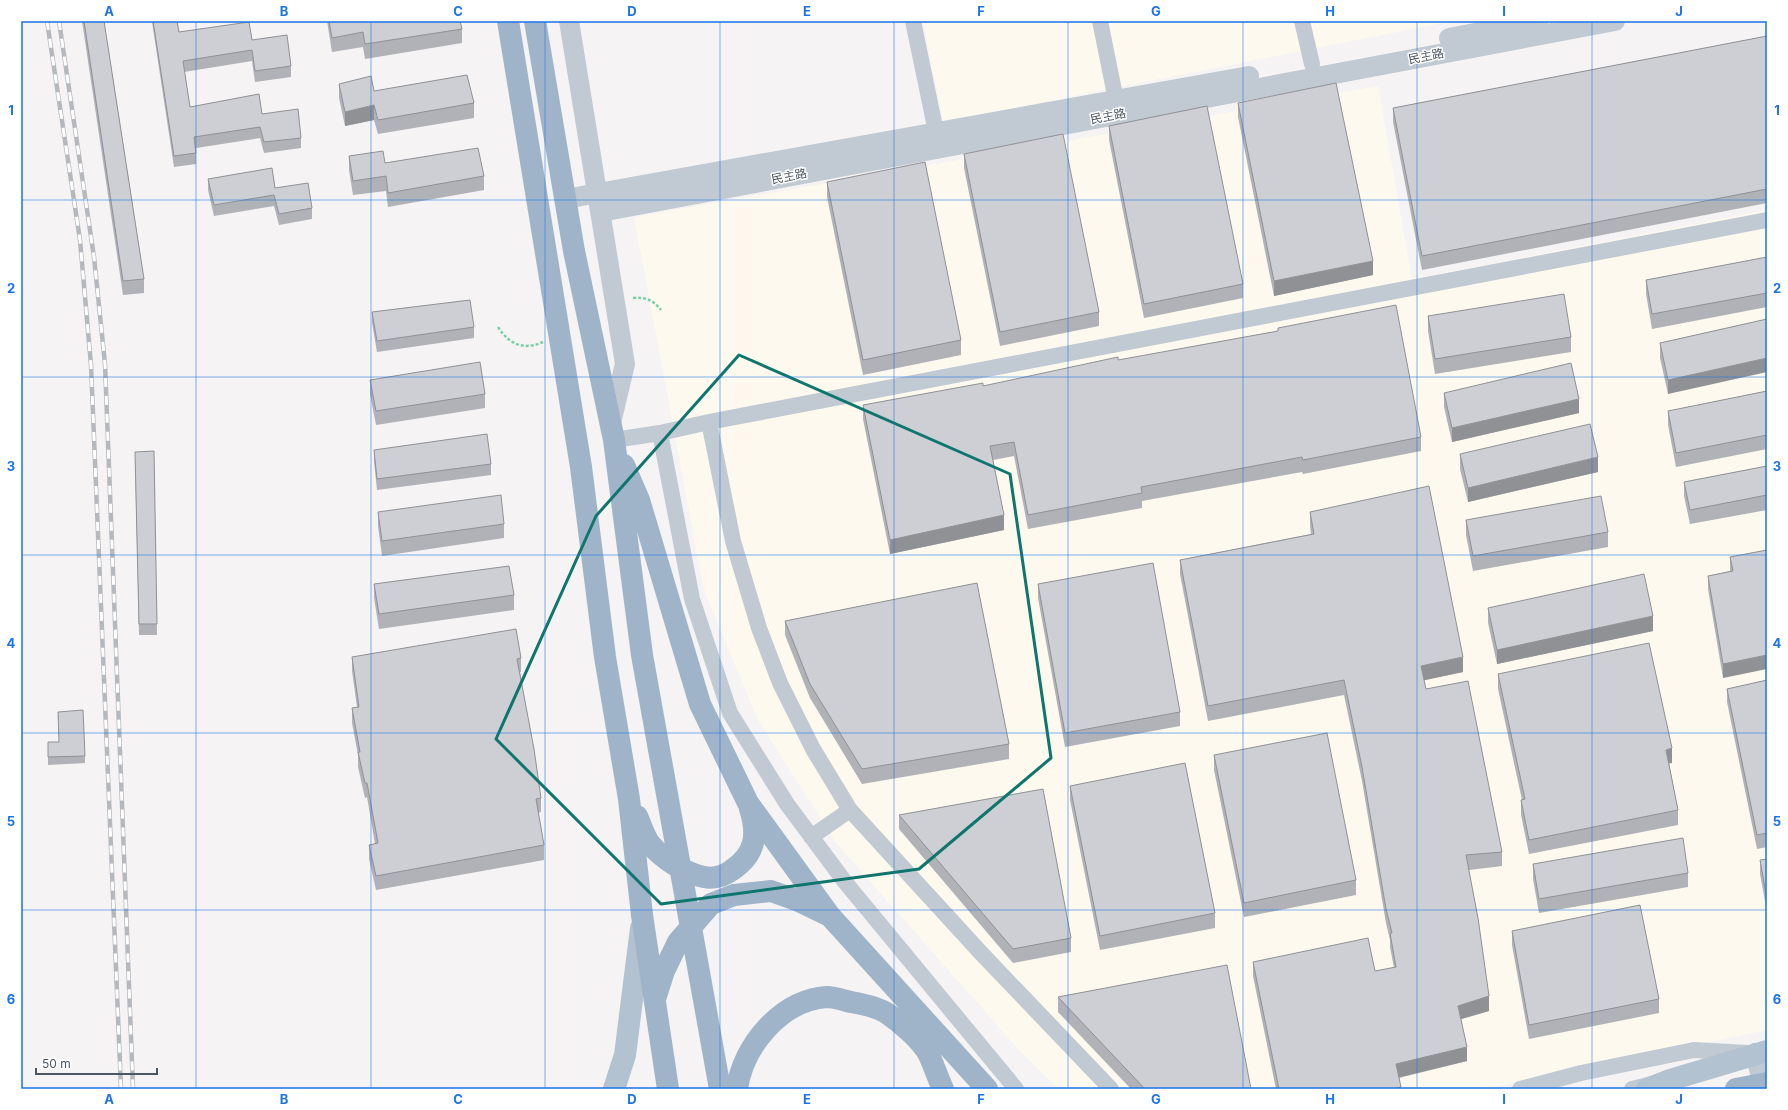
<svg xmlns="http://www.w3.org/2000/svg" width="1788" height="1110" font-family="Inter,'Noto Sans SC',sans-serif">
<style>
.commercial{fill:#fdf9ef}
.lines{fill:none;stroke-linecap:round;stroke-linejoin:round}
.path{stroke:#7ad0a6;stroke-width:2.5;stroke-dasharray:3 2;stroke-linecap:butt}
.minor{stroke:#c1cad2;stroke-width:16}
.tertiary{stroke:#c1cad2;stroke-width:20}
.primary{stroke:#b3c2d1;stroke-width:22}
.trunk{stroke:#9fb4c9;stroke-width:22}
.rail-casing{stroke:#b5b8bd;stroke-width:4.5}
.rail{stroke:#fff;stroke-width:3;stroke-dasharray:9;stroke-linecap:butt}
.wall{fill:#b0b2b7}
.shaded-wall{fill:#909195}
.building{fill:#cdcfd5;stroke:#909195}
.marked{fill:none;stroke:#0f766e;stroke-width:3;stroke-linejoin:round}
.grid{fill:none;stroke:#1a73e8;stroke-width:1;stroke-opacity:0.55}
.labels{text-anchor:middle;dominant-baseline:central;stroke-width:3;stroke-linejoin:round;paint-order:stroke}
.street-label{font-size:12px;fill:#4a5661;stroke:#fff}
.neatline{fill:none;stroke:#1a73e8;stroke-width:1.5}
.grid-label{font-size:13px;text-anchor:middle;font-weight:bold;fill:#1a73e8}
</style>
<rect width="100%" height="100%" fill="#f5f3f3"/>
<path class="commercial" d="M923 21H1453L943 122Z
M1378 86 1412 279 1767 210V1030L1486 1089H1059L1019 1050 837 844 758 720 704 591 634 217Z"/>
<g class="lines">
<path class="path" d="M633 298C646 297 653 300 661 310
M498 327C509 344 523 351 543 342"/>
<path class="minor" d="M913 21 936 132
M1100 21 1116 100
M1302 21 1312 64
M709 422 733 541 759 628 780 683 813 749 850 810 981 953 1111 1089
M660 433 709 422 1767 220
M614 440 660 433 692 599 730 713 787 804 845 882 1016 1089
M811 837 850 810
M1520 1089 1581 1073 1694 1050 1748 1053
M1632 1089 1656 1083"/>
<path class="tertiary" d="M569 21 625 364 611 423
M1449 38 1538 21
M565 199 1249 76
M601 212 1615 21
M1755 1053 1764 1089"/>
<path class="primary" d="M614 1089 625 1055 641 928
M1647 1089 1670 1080 1767 1051"/>
<path class="trunk" d="M508 21 581 467 605 657 629 799 642 915 668 1089
M535 21 574 251 614 440 642 655 720 1089
M624 465 639 500 700 704 748 803 830 916
M637 816C641 825 644 836 650 844 663 859 684 873 704 877 714 879 724 876 732 870 756 854 758 834 750 809
M656 996 664 971 678 942 711 904 734 895 771 891 799 901 830 916 987 1089
M737 1089C743 1046 781 1000 827 997 834 997 843 1000 851 1002 863 1004 878 1007 888 1014 901 1023 922 1041 929 1055 934 1066 938 1078 943 1089
M1736 1089 1767 1083"/>
<defs>
<path id="rail" d="M47 21 80 240 91 365 121 1089
M59 21 94 257 105 364 133 1089"/>
</defs>
<use href="#rail" class="rail-casing"/>
<use href="#rail" class="rail"/>
</g>
<path class="wall" d="M82 21H104L144 279V293L123 295Z
M150 21H177L179 32 252 40 291 66V77L255 82 252 61 184 72 190 107 262 114 301 138V148L264 153 260 138 196 148V164L174 167 152 22H150Z
M327 21H460L462 29V43L365 59 363 47 332 52Z
M1767 36V203L1422 270 1393 122V108Z
M339 84 374 91 474 103V118L378 134 374 120 345 126 339 98Z
M1238 103 1373 275 1274 296 1238 117Z
M1109 126 1243 284V298L1144 318 1109 140Z
M964 154 1099 312V326L1000 346 964 168Z
M349 156 385 163 484 176V190L388 207 386 191 353 195 349 170Z
M208 179 275 188 312 208V219L279 225 274 206 214 216 208 190Z
M827 182 961 340V355L863 375 827 197Z
M1767 257V307L1652 329 1646 294V280Z
M372 312 474 327V338L377 352 372 323Z
M1428 316 1571 337V352L1435 374 1428 331Z
M1767 319 1668 394 1660 358V343Z
M1278 328 1421 437V451L1303 474 1302 472 1142 501V508L1028 529 1014 456 993 460 1004 530 890 554 863 419V405L983 386 1278 331Z
M370 380 485 394V408L376 425 370 394Z
M1767 391V449L1676 467 1668 425V411Z
M1444 393 1579 413 1452 442 1444 407Z
M374 450 491 464V475L377 490 374 461Z
M154 451 157 635H139L135 463Z
M1460 454 1598 472 1468 502 1460 469Z
M1767 466V510L1690 524 1684 496V482Z
M378 512 504 524V538L382 556 378 526Z
M1310 512 1463 672 1424 680 1426 689 1502 852V866L1469 870 1489 1011 1461 1019 1467 1061 1399 1078 1401 1089H1276L1253 976V962L1375 971 1394 968 1390 947V940L1386 923 1362 781 1344 695 1208 721 1180 574V560L1311 534 1310 526Z
M1466 520 1608 532V547L1473 571 1466 535Z
M1767 550 1723 678 1708 589V576L1730 571V557Z
M374 584 514 595V610L379 629 374 598Z
M1038 584 1180 712V726L1065 747 1038 598Z
M1488 608 1653 631 1497 664 1488 623Z
M785 621 1009 744V759L862 784 810 698 785 635Z
M352 657 521 658V672H520L541 798V812L538 813 544 845V860L376 890 369 859V845L375 844 367 797 365 798 358 767V755L352 723V708L357 707 352 671Z
M1498 674 1672 763H1669L1678 810V825L1529 854 1521 815V800H1522L1498 689Z
M1767 680V847L1757 849 1727 702V689Z
M58 712 85 756V763L48 765V742H59Z
M1214 755 1356 880V895L1244 917 1214 770Z
M1070 786 1215 913V928L1100 950 1070 800Z
M899 815 1071 938V952L1013 963 899 829Z
M1767 859V912L1760 874V860Z
M1533 864 1688 873V887L1539 913 1533 879Z
M1512 931 1659 999V1013L1529 1039 1512 945Z
M1058 997 1251 1089H1131L1058 1012Z"/>
<path class="shaded-wall" d="M374 105V120L345 126V112Z
M1373 261V275L1274 296V281Z
M1767 358V372L1668 394V380Z
M1579 399V413L1452 442V428Z
M1598 457V472L1468 502V488Z
M1004 515V530L890 554V540Z
M1653 616V631L1497 664V650Z
M1767 655V669L1723 678V664Z
M1463 657V672L1421 681V666Z
M1672 748V763L1666 764V750Z
M1489 996V1011L1458 1020V1006Z
M1467 1047V1061L1396 1078V1064Z
M1401 1087V1089H1392Z"/>
<path class="building" d="M84 21H104L144 279 123 281Z
M153 21H177L179 32 249 22 252 40 287 35 291 66 255 71 252 50 183 61 190 107 259 94 262 114 298 109 301 138 264 142 260 127 194 137 196 153 174 156Z
M329 21H460L462 29 365 44 363 32 332 38Z
M1767 36V189L1422 256 1393 108Z
M467 75 474 103 378 120 374 105 345 112 339 84 371 76 374 91Z
M1336 83 1373 261 1274 281 1238 103Z
M1207 106 1243 284 1144 304 1109 126Z
M1063 134 1099 312 1000 332 964 154Z
M478 148 484 176 388 193 386 176 353 181 349 156 383 151 385 163Z
M925 162 961 340 863 360 827 182Z
M272 168 275 188 308 183 312 208 279 214 274 195 214 205 208 179Z
M1767 257V293L1652 314 1646 280Z
M1564 294 1571 337 1435 359 1428 316Z
M470 300 474 327 377 341 372 312Z
M1396 305 1421 437 1303 460 1302 457 1141 487 1142 493 1028 515 1014 442 990 446 1004 515 890 540 863 405 983 383V386L1118 357V360L1278 331V328Z
M1767 319V358L1668 380 1660 343Z
M480 362 485 394 376 411 370 380Z
M1571 363 1579 399 1452 428 1444 393Z
M1767 391V435L1676 453 1668 411Z
M1590 424 1598 457 1468 488 1460 454Z
M487 434 491 464 377 479 374 450Z
M154 451 157 624H139L135 452Z
M1767 466V495L1690 510 1684 482Z
M1429 486 1463 657 1421 666 1426 689 1468 681 1502 852 1466 855 1478 918 1489 996 1458 1006 1467 1047 1396 1064 1401 1087 1392 1089H1279L1253 962 1368 938 1375 971 1396 967 1390 933H1392L1386 909 1362 767 1344 680 1208 706 1180 560 1314 534 1310 512Z
M501 495 504 524 382 541 378 512Z
M1601 496 1608 532 1473 556 1466 520Z
M1767 550V655L1723 664 1708 576 1733 571 1730 557Z
M1153 563 1180 712 1065 733 1038 584Z
M509 566 514 595 379 614 374 584Z
M1644 574 1653 616 1497 650 1488 608Z
M977 583 1009 744 862 769 810 684 785 621Z
M516 629 521 658 517 659 534 749 541 798 536 799 544 845 376 876 369 845 378 843 367 783H365L358 752H360L352 708 359 707 352 657Z
M1649 643 1672 748 1666 750 1678 810 1529 840 1521 800 1525 799 1498 674Z
M1767 680V833L1757 835 1727 689Z
M83 710 85 756 48 757V742H59L58 712Z
M1327 733 1356 880 1244 903 1214 755Z
M1185 763 1215 913 1100 936 1070 786Z
M1043 789 1071 938 1013 949 899 815Z
M1683 838 1688 873 1539 899 1533 864Z
M1767 859V899L1760 860Z
M1640 905 1659 999 1529 1025 1512 931Z
M1227 965 1251 1089H1145L1058 997Z"/>
<path class="marked" d="M739 355 1010 474 1051 758 919 869 661 904 496 739 596 516Z"/>
<path class="grid" d="M196 21V1089M371 21V1089M545 21V1089M720 21V1089M894 21V1089M1068 21V1089M1243 21V1089M1417 21V1089M1592 21V1089M21 200H1767M21 377H1767M21 555H1767M21 733H1767M21 910H1767"/>
<g class="labels">
<g class="street-label">
<text transform="translate(1426 56) rotate(-11)">民主路</text>
<text transform="translate(1108 116) rotate(-11)">民主路</text>
<text transform="translate(789 176) rotate(-11)">民主路</text>
</g>
</g>
<rect width="1788" height="1110" fill="none" stroke="#ffffff" stroke-width="44"/>
<path d="M36 1068v6h121v-6" fill="none" stroke="#4a5661" stroke-width="2"/>
<text x="42" y="1068" font-size="12" fill="#4a5661" stroke="#ffffff" stroke-width="3" paint-order="stroke">50 m</text>
<rect x="22" y="22" width="1744" height="1066" class="neatline"/>
<g class="grid-label">
<text x="109" y="16">A</text>
<text x="284" y="16">B</text>
<text x="458" y="16">C</text>
<text x="632" y="16">D</text>
<text x="807" y="16">E</text>
<text x="981" y="16">F</text>
<text x="1156" y="16">G</text>
<text x="1330" y="16">H</text>
<text x="1504" y="16">I</text>
<text x="1679" y="16">J</text>
<text x="11" y="115">1</text>
<text x="1777" y="115">1</text>
<text x="11" y="293">2</text>
<text x="1777" y="293">2</text>
<text x="11" y="471">3</text>
<text x="1777" y="471">3</text>
<text x="11" y="648">4</text>
<text x="1777" y="648">4</text>
<text x="11" y="826">5</text>
<text x="1777" y="826">5</text>
<text x="11" y="1004">6</text>
<text x="1777" y="1004">6</text>
<text x="109" y="1104">A</text>
<text x="284" y="1104">B</text>
<text x="458" y="1104">C</text>
<text x="632" y="1104">D</text>
<text x="807" y="1104">E</text>
<text x="981" y="1104">F</text>
<text x="1156" y="1104">G</text>
<text x="1330" y="1104">H</text>
<text x="1504" y="1104">I</text>
<text x="1679" y="1104">J</text>
</g>
</svg>
